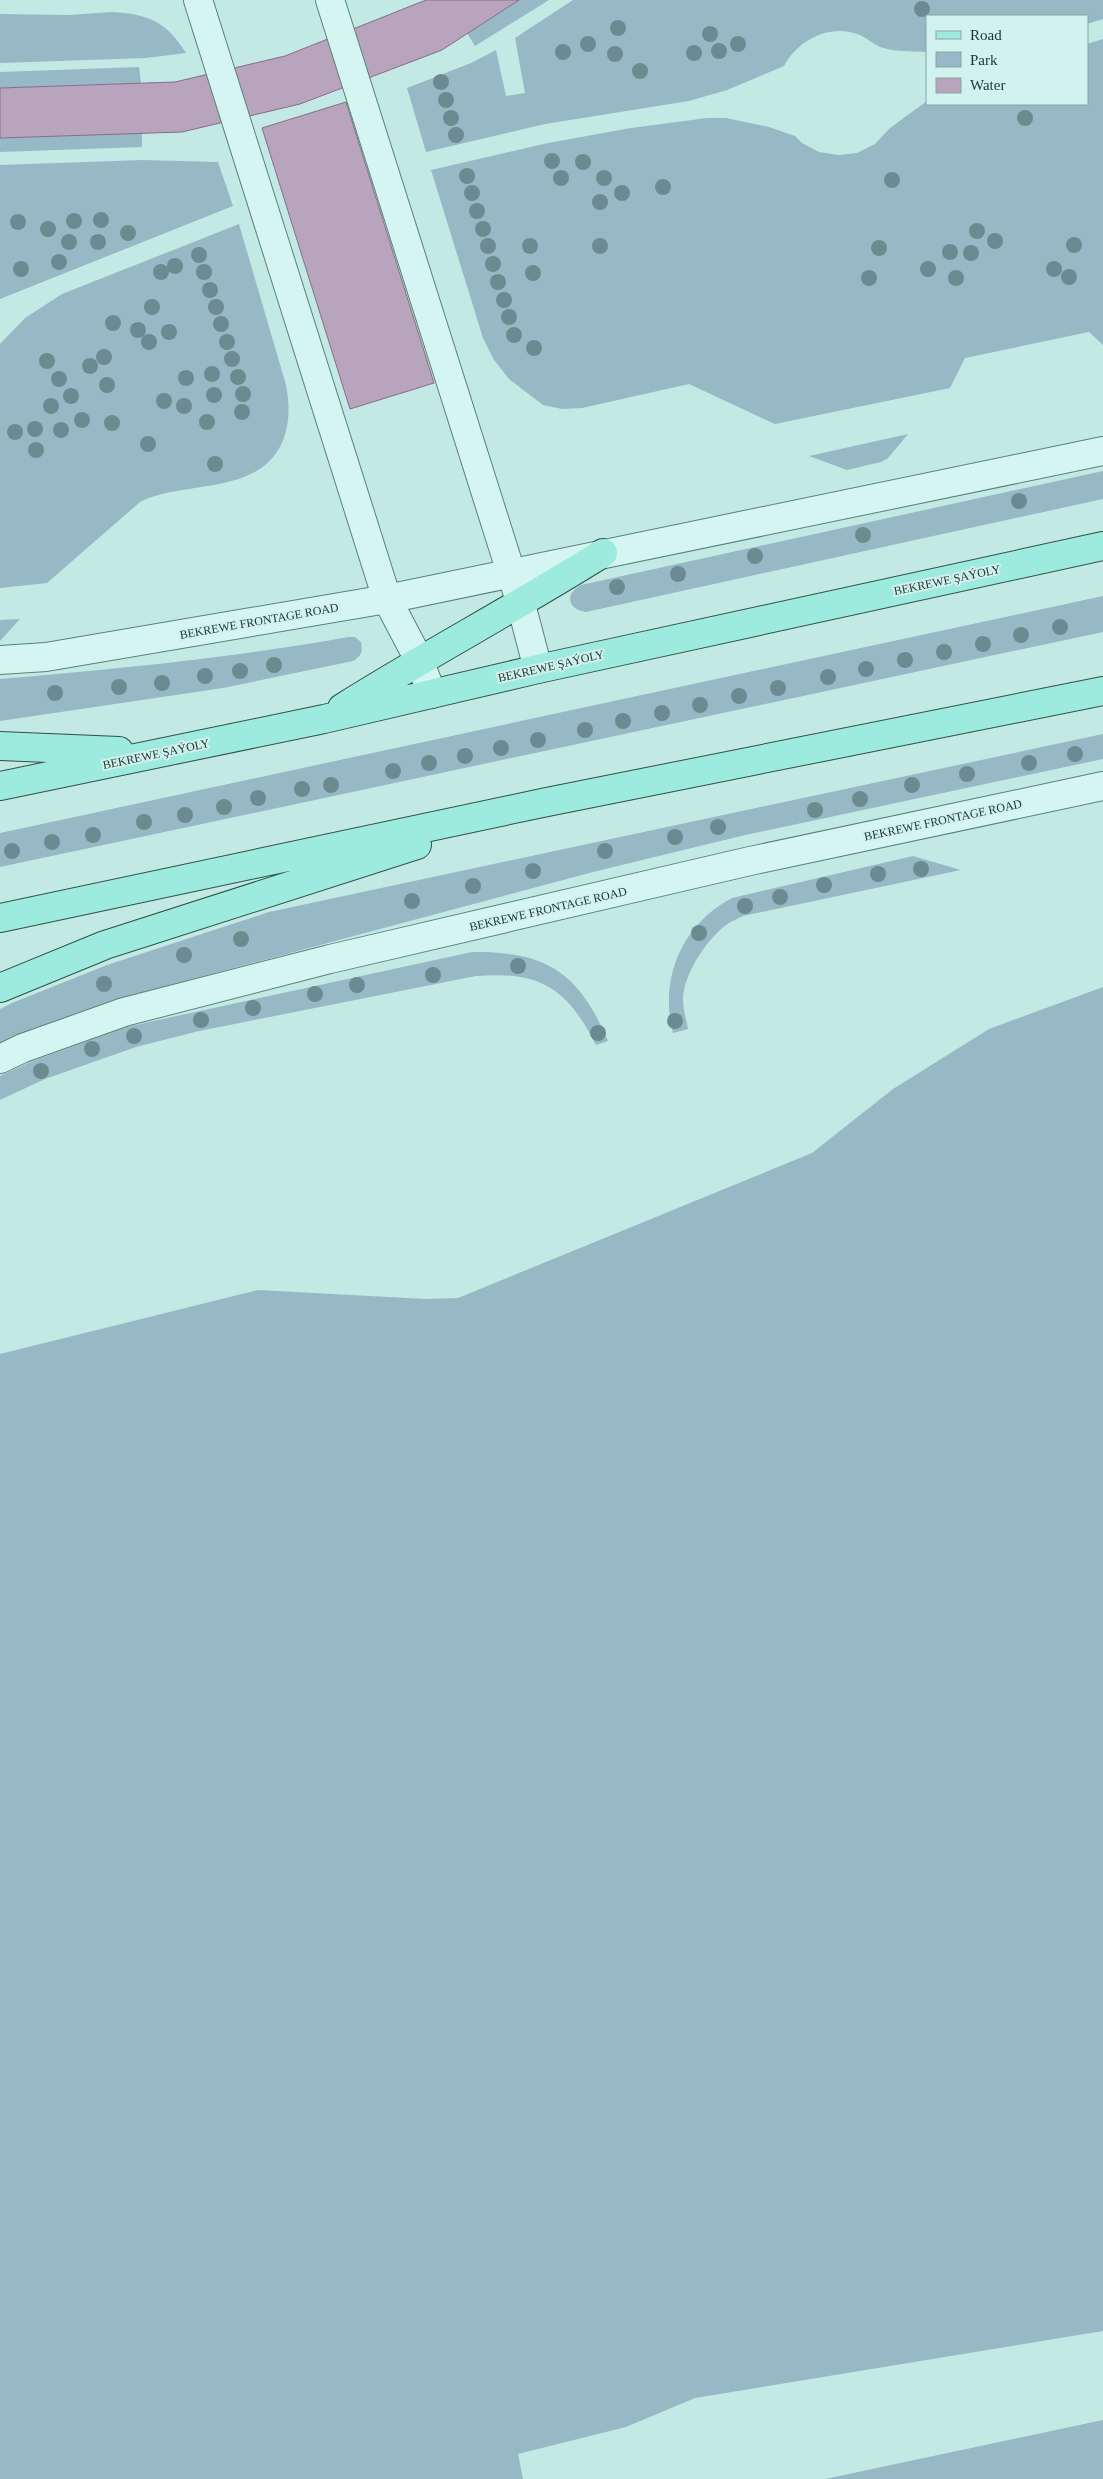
<svg xmlns="http://www.w3.org/2000/svg" width="1103" height="2479" font-family="'Times New Roman',serif">
<style>
.green{fill:#97b9c6}
.water{fill:#b9a4bd;stroke:#876c89}
.lines{fill:none;stroke-linecap:round;stroke-linejoin:round}
.minor-casing{stroke:#5b8276;stroke-width:30}
.major-casing{stroke:#2f5044;stroke-width:30}
.minor{stroke:#d4f5f1;stroke-width:28}
.major{stroke:#9deadf;stroke-width:28}
.tree{fill:#6c8a91}
.labels{text-anchor:middle;dominant-baseline:central;stroke-width:4;stroke-linejoin:round;paint-order:stroke}
.street-label{font-size:12px;fill:#1e332b;stroke:#d1f2ee}
</style>
<rect width="100%" height="100%" fill="#c2e9e4"/>
<path class="green" d="M519 0H549L475 46 467 33Z
M573 0H1103V19L1087 24V16H927V52C913 51 893 52 880 47 873 44 867 38 860 35 830 23 798 40 784 66L727 90 689 101 545 124 426 152 407 88 471 63 496 50 506 96 525 93 515 38Z
M112 12C148 14 166 21 186 53L146 58 0 63V14L69 15Z
M1103 39V345L1089 332 965 358 950 388 775 424 689 384 582 408 562 409 543 405 509 379 494 360 483 338 431 170 548 143 631 128 707 118H726L769 127 795 136 802 143 819 152 838 155 857 153 875 144 890 128 927 101V104H1087V44Z
M139 67 141 83 0 88V72Z
M142 133V147L0 152V138Z
M142 160 218 162 233 206 0 299V165Z
M239 224 286 385C290 406 290 425 281 445 255 496 184 480 140 502L47 583 0 588V344L25 318 62 294Z
M908 434 888 458 881 462 847 470 809 456Z
M1103 471V499L586 612C568 610 564 594 581 585Z
M1103 596V632L0 867V833Z
M20 619 0 641V642V620Z
M348 637H355L361 642C363 652 361 656 353 661L223 688 0 721V679C117 669 232 658 348 637Z
M1103 734V759L741 836 593 872 118 999 0 1043V1009L12 1003 107 965 269 912Z
M913 856 961 870 743 916C738 919 731 921 726 925 707 939 684 974 683 998 683 1009 686 1019 688 1029L673 1033C659 979 682 924 732 898Z
M472 952C547 951 579 973 608 1041L596 1045C567 988 540 971 476 976L199 1031 136 1047 45 1079 0 1100V1076L30 1062 126 1027Z
M1103 987V2331L695 2398 626 2427 518 2454 523 2479H0V1354L258 1290 426 1299 458 1298 812 1153 893 1089 989 1029Z
M1103 2420V2479H825Z"/>
<path class="water" d="M426 0H519L442 50 300 104 182 132 0 138V88L175 82 285 56Z
M346 102 434 383 350 409 262 128Z"/>
<g class="lines">
<defs>
<path id="minor" d="M198 0 387 599 419 660 432 694
M330 0 521 604 538 669
M0 660 46 657 387 599 1103 451
M0 1059 23 1048 124 1012 330 959 750 861 1103 786"/>
<path id="major" d="M342 708C428 654 517 607 603 553
M0 746 119 751
M0 786 324 719 538 669 1103 546
M0 918 547 802 1103 691
M0 988 105 945 417 845"/>
</defs>
<use href="#minor" class="minor-casing"/>
<use href="#major" class="major-casing"/>
<use href="#minor" class="minor"/>
<use href="#major" class="major"/>
</g>
<g class="tree">
<circle cx="922" cy="9" r="8"/>
<circle cx="618" cy="28" r="8"/>
<circle cx="710" cy="34" r="8"/>
<circle cx="588" cy="44" r="8"/>
<circle cx="738" cy="44" r="8"/>
<circle cx="719" cy="51" r="8"/>
<circle cx="563" cy="52" r="8"/>
<circle cx="694" cy="53" r="8"/>
<circle cx="615" cy="54" r="8"/>
<circle cx="640" cy="71" r="8"/>
<circle cx="441" cy="82" r="8"/>
<circle cx="446" cy="100" r="8"/>
<circle cx="451" cy="118" r="8"/>
<circle cx="1025" cy="118" r="8"/>
<circle cx="456" cy="135" r="8"/>
<circle cx="552" cy="161" r="8"/>
<circle cx="583" cy="162" r="8"/>
<circle cx="467" cy="176" r="8"/>
<circle cx="561" cy="178" r="8"/>
<circle cx="604" cy="178" r="8"/>
<circle cx="892" cy="180" r="8"/>
<circle cx="663" cy="187" r="8"/>
<circle cx="472" cy="193" r="8"/>
<circle cx="622" cy="193" r="8"/>
<circle cx="600" cy="202" r="8"/>
<circle cx="477" cy="211" r="8"/>
<circle cx="101" cy="220" r="8"/>
<circle cx="74" cy="221" r="8"/>
<circle cx="18" cy="222" r="8"/>
<circle cx="48" cy="229" r="8"/>
<circle cx="483" cy="229" r="8"/>
<circle cx="977" cy="231" r="8"/>
<circle cx="128" cy="233" r="8"/>
<circle cx="995" cy="241" r="8"/>
<circle cx="69" cy="242" r="8"/>
<circle cx="98" cy="242" r="8"/>
<circle cx="1074" cy="245" r="8"/>
<circle cx="488" cy="246" r="8"/>
<circle cx="530" cy="246" r="8"/>
<circle cx="600" cy="246" r="8"/>
<circle cx="879" cy="248" r="8"/>
<circle cx="950" cy="252" r="8"/>
<circle cx="971" cy="253" r="8"/>
<circle cx="199" cy="255" r="8"/>
<circle cx="59" cy="262" r="8"/>
<circle cx="493" cy="264" r="8"/>
<circle cx="175" cy="266" r="8"/>
<circle cx="21" cy="269" r="8"/>
<circle cx="928" cy="269" r="8"/>
<circle cx="1054" cy="269" r="8"/>
<circle cx="161" cy="272" r="8"/>
<circle cx="204" cy="272" r="8"/>
<circle cx="533" cy="273" r="8"/>
<circle cx="1069" cy="277" r="8"/>
<circle cx="869" cy="278" r="8"/>
<circle cx="956" cy="278" r="8"/>
<circle cx="498" cy="282" r="8"/>
<circle cx="210" cy="290" r="8"/>
<circle cx="504" cy="300" r="8"/>
<circle cx="152" cy="307" r="8"/>
<circle cx="216" cy="307" r="8"/>
<circle cx="509" cy="317" r="8"/>
<circle cx="113" cy="323" r="8"/>
<circle cx="221" cy="324" r="8"/>
<circle cx="138" cy="330" r="8"/>
<circle cx="169" cy="332" r="8"/>
<circle cx="514" cy="335" r="8"/>
<circle cx="149" cy="342" r="8"/>
<circle cx="227" cy="342" r="8"/>
<circle cx="534" cy="348" r="8"/>
<circle cx="104" cy="357" r="8"/>
<circle cx="232" cy="359" r="8"/>
<circle cx="47" cy="361" r="8"/>
<circle cx="90" cy="366" r="8"/>
<circle cx="212" cy="374" r="8"/>
<circle cx="238" cy="377" r="8"/>
<circle cx="186" cy="378" r="8"/>
<circle cx="59" cy="379" r="8"/>
<circle cx="107" cy="385" r="8"/>
<circle cx="243" cy="394" r="8"/>
<circle cx="214" cy="395" r="8"/>
<circle cx="71" cy="396" r="8"/>
<circle cx="164" cy="401" r="8"/>
<circle cx="51" cy="406" r="8"/>
<circle cx="184" cy="406" r="8"/>
<circle cx="242" cy="412" r="8"/>
<circle cx="82" cy="420" r="8"/>
<circle cx="207" cy="422" r="8"/>
<circle cx="112" cy="423" r="8"/>
<circle cx="35" cy="429" r="8"/>
<circle cx="61" cy="430" r="8"/>
<circle cx="15" cy="432" r="8"/>
<circle cx="148" cy="444" r="8"/>
<circle cx="36" cy="450" r="8"/>
<circle cx="215" cy="464" r="8"/>
<circle cx="1019" cy="501" r="8"/>
<circle cx="863" cy="535" r="8"/>
<circle cx="755" cy="556" r="8"/>
<circle cx="678" cy="574" r="8"/>
<circle cx="617" cy="587" r="8"/>
<circle cx="1060" cy="627" r="8"/>
<circle cx="1021" cy="635" r="8"/>
<circle cx="983" cy="644" r="8"/>
<circle cx="944" cy="652" r="8"/>
<circle cx="905" cy="660" r="8"/>
<circle cx="274" cy="665" r="8"/>
<circle cx="866" cy="669" r="8"/>
<circle cx="240" cy="671" r="8"/>
<circle cx="205" cy="676" r="8"/>
<circle cx="828" cy="677" r="8"/>
<circle cx="162" cy="683" r="8"/>
<circle cx="119" cy="687" r="8"/>
<circle cx="778" cy="688" r="8"/>
<circle cx="55" cy="693" r="8"/>
<circle cx="739" cy="696" r="8"/>
<circle cx="700" cy="705" r="8"/>
<circle cx="662" cy="713" r="8"/>
<circle cx="623" cy="721" r="8"/>
<circle cx="585" cy="730" r="8"/>
<circle cx="538" cy="740" r="8"/>
<circle cx="501" cy="748" r="8"/>
<circle cx="1075" cy="754" r="8"/>
<circle cx="465" cy="756" r="8"/>
<circle cx="429" cy="763" r="8"/>
<circle cx="1029" cy="763" r="8"/>
<circle cx="393" cy="771" r="8"/>
<circle cx="967" cy="774" r="8"/>
<circle cx="331" cy="785" r="8"/>
<circle cx="912" cy="785" r="8"/>
<circle cx="302" cy="789" r="8"/>
<circle cx="258" cy="798" r="8"/>
<circle cx="860" cy="799" r="8"/>
<circle cx="224" cy="807" r="8"/>
<circle cx="815" cy="810" r="8"/>
<circle cx="185" cy="815" r="8"/>
<circle cx="144" cy="822" r="8"/>
<circle cx="718" cy="827" r="8"/>
<circle cx="93" cy="835" r="8"/>
<circle cx="675" cy="837" r="8"/>
<circle cx="52" cy="842" r="8"/>
<circle cx="12" cy="851" r="8"/>
<circle cx="605" cy="851" r="8"/>
<circle cx="921" cy="869" r="8"/>
<circle cx="533" cy="871" r="8"/>
<circle cx="878" cy="874" r="8"/>
<circle cx="824" cy="885" r="8"/>
<circle cx="473" cy="886" r="8"/>
<circle cx="780" cy="897" r="8"/>
<circle cx="412" cy="901" r="8"/>
<circle cx="745" cy="906" r="8"/>
<circle cx="699" cy="933" r="8"/>
<circle cx="241" cy="939" r="8"/>
<circle cx="184" cy="955" r="8"/>
<circle cx="518" cy="966" r="8"/>
<circle cx="433" cy="975" r="8"/>
<circle cx="104" cy="984" r="8"/>
<circle cx="357" cy="985" r="8"/>
<circle cx="315" cy="994" r="8"/>
<circle cx="253" cy="1008" r="8"/>
<circle cx="201" cy="1020" r="8"/>
<circle cx="675" cy="1021" r="8"/>
<circle cx="598" cy="1033" r="8"/>
<circle cx="134" cy="1036" r="8"/>
<circle cx="92" cy="1049" r="8"/>
<circle cx="41" cy="1071" r="8"/>
</g>
<g class="labels">
<g class="street-label">
<text transform="translate(947 580) rotate(-12)">BEKREWE ŞAÝOLY</text>
<text transform="translate(259 621) rotate(-10)">BEKREWE FRONTAGE ROAD</text>
<text transform="translate(551 666) rotate(-13)">BEKREWE ŞAÝOLY</text>
<text transform="translate(156 754) rotate(-12)">BEKREWE ŞAÝOLY</text>
<text transform="translate(943 820) rotate(-12)">BEKREWE FRONTAGE ROAD</text>
<text transform="translate(548 909) rotate(-13)">BEKREWE FRONTAGE ROAD</text>
</g>
</g>
<rect x="926" y="15" width="162" height="90" fill="#d1f2ee" stroke="#89a6a0"/>
<rect x="936" y="31" width="25" height="8" fill="#9deadf" stroke="#89a6a0"/>
<text x="970" y="40" font-size="15" fill="#1e332b">Road</text>
<rect x="936" y="52" width="25" height="15" fill="#97b9c6" stroke="#89a6a0"/>
<text x="970" y="65" font-size="15" fill="#1e332b">Park</text>
<rect x="936" y="78" width="25" height="15" fill="#b9a4bd" stroke="#89a6a0"/>
<text x="970" y="90" font-size="15" fill="#1e332b">Water</text>
</svg>
